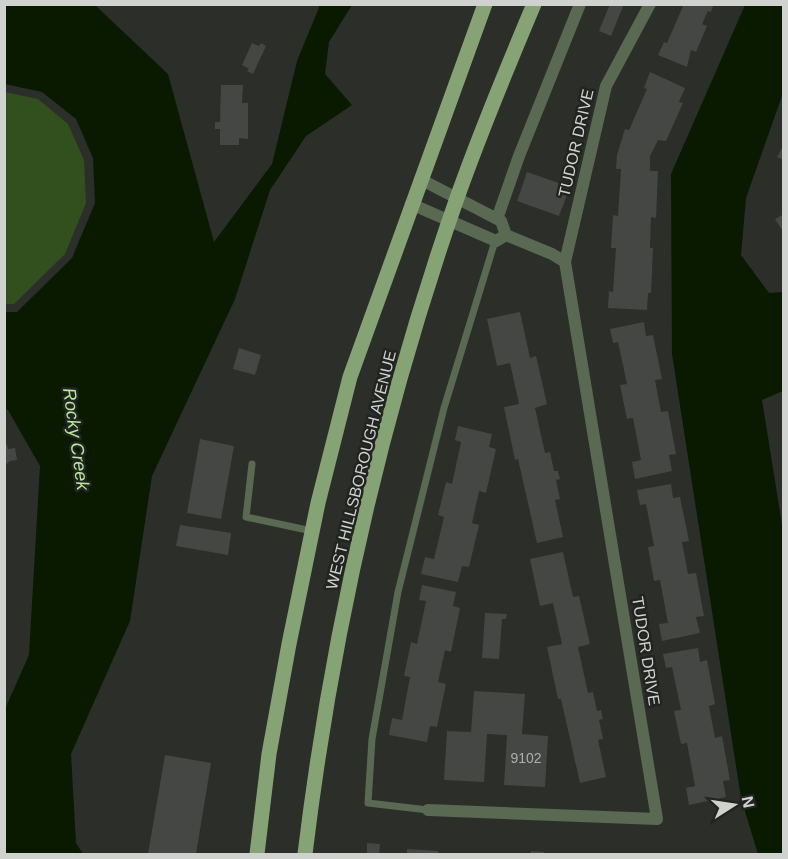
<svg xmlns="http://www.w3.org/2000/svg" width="788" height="859" font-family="Helvetica,sans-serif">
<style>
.green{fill:#32501e}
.water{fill:#0a1a01}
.building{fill:#444743}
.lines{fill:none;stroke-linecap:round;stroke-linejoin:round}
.service{stroke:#5a6952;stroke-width:7}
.minor{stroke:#5a6952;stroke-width:12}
.primary{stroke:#85a374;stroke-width:15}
.labels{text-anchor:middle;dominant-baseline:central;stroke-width:5;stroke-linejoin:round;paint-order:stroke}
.number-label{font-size:14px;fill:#adafac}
.street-label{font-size:16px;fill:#d0d2cf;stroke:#212420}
.water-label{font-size:18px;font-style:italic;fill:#b6e999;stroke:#212420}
</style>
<rect width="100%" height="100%" fill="#2b2e29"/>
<path class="green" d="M5 92 38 99 68 124 84 160 86 203 65 254 14 304H4Z"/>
<path class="water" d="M5 4 95 5 168 74 214 242 272 164 297 61 320 5H352L329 42 325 74 352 105 306 136 270 190 235 299 152 476 130 621 71 754 76 843 83 854H5V709L29 655 40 466 8 410 5 409V312H17L72 258 95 203 93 158 76 119 42 92 5 84Z
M745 5H784L783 93 746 198 741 255 769 293 783 292V391L762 400 784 537 783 854H758L741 798 672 354 671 174Z"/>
<path class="building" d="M610 4H624L611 36 599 31Z
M684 4 713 6 711 12 708 11 702 24 707 26 696 52 691 50 687 67 658 55 664 42 667 43Z
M252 43 259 46 261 43 266 46 253 74 247 71 249 69 242 65Z
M650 72 685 88 679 102 683 103 666 141 658 140 650 156V171H658L656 218 651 217 650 248H653L651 293H648L647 310 608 308 609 291 613 292 616 248H611L613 215 618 216 621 169H616L617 155 625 129 629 130 647 89 644 88Z
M221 85H243L242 103H248V139L239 138V145H220V129H215V122H220Z
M784 145V160L777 157Z
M527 172 570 187 559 216 517 201Z
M784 214V233L775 219Z
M520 312 530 358 536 356 547 404 535 408 545 453 550 452 554 471H558L560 479 556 480 560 499 555 500 563 537 537 543 518 459 515 460 504 407 519 404 510 363 497 366 487 319Z
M644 322 646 336 653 335 662 379 655 380 661 412 668 411 676 454 669 455 672 471 635 479 632 462 641 460 633 418 627 419 620 385 627 384 618 342 613 343 610 329Z
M239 348 261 355 255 375 233 369Z
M458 426 492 434 489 447 496 449 486 493 479 491 472 523 479 525 469 567 462 566 458 582 421 574 425 557 434 559 444 517 438 515 446 482 452 484 461 442 455 440Z
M200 439 234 446 221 519 187 513Z
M7 444 8 449 15 448 17 460 10 461 4 466V445Z
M671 484 673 498 680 497 689 541 682 542 688 574 696 573 704 616 696 617 700 633 662 641 659 624 668 623 660 580 654 581 648 547 654 546 646 504 640 505 637 490Z
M180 525 231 533 228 555 176 546Z
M563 552 573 597 579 596 590 644 578 647 588 693 593 692 597 711 601 710 603 719 599 720 603 739 598 740 606 777 580 783 561 699H558L547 647 562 644 553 603 540 606 530 559Z
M422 585 456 592 453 606 460 608 451 652 445 650 438 682 446 684 437 727 430 726 427 742 389 735 392 718 402 720 410 677 404 676 411 642 417 644 426 601 419 600Z
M485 613 507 614 506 619H502L499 659 482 658Z
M698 648 700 662 707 660 715 704 709 706 715 738 722 736 730 780 723 781 726 797 689 805 686 788 695 786 687 743 681 744 674 711 681 710 672 667 666 668 663 654Z
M474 691 525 694 522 734 548 736 545 787 504 785 507 735 487 734 484 782 444 780 447 731 471 732Z
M165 755 211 763 196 854H148Z
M367 843 380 844 379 854H367Z
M407 849 438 851V854H407Z
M531 851 544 852V854H531Z"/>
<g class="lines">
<path class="service" d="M252 464 246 517 312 531
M428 810 368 803 372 739 398 592 444 408 495 241"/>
<path class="minor" d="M420 179 501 221 506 235 552 254 565 262
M411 204 496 241 506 235
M497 219 519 156 580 4
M428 810 657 819 565 262 606 86 650 4"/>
<path class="primary" d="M257 854 269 754 289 644 318 503 350 377 485 4
M305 854C332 631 383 410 457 198 480 133 507 68 534 4"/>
</g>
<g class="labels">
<g class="number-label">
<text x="526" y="758">9102</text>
</g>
<g class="street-label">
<text transform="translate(576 143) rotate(-77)">TUDOR DRIVE</text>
<text transform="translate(361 470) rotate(-76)">WEST HILLSBOROUGH AVENUE</text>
<text transform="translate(646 651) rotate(81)">TUDOR DRIVE</text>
</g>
<g class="water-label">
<text transform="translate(76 439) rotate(82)">Rocky Creek</text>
</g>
</g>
<rect width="788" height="859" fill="none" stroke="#d0d2cf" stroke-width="12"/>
<g transform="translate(734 805) rotate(78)" stroke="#212420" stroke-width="4.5" paint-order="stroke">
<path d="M0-4.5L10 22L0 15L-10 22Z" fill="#d0d2cf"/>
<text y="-9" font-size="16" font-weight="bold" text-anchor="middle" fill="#d0d2cf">N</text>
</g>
</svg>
